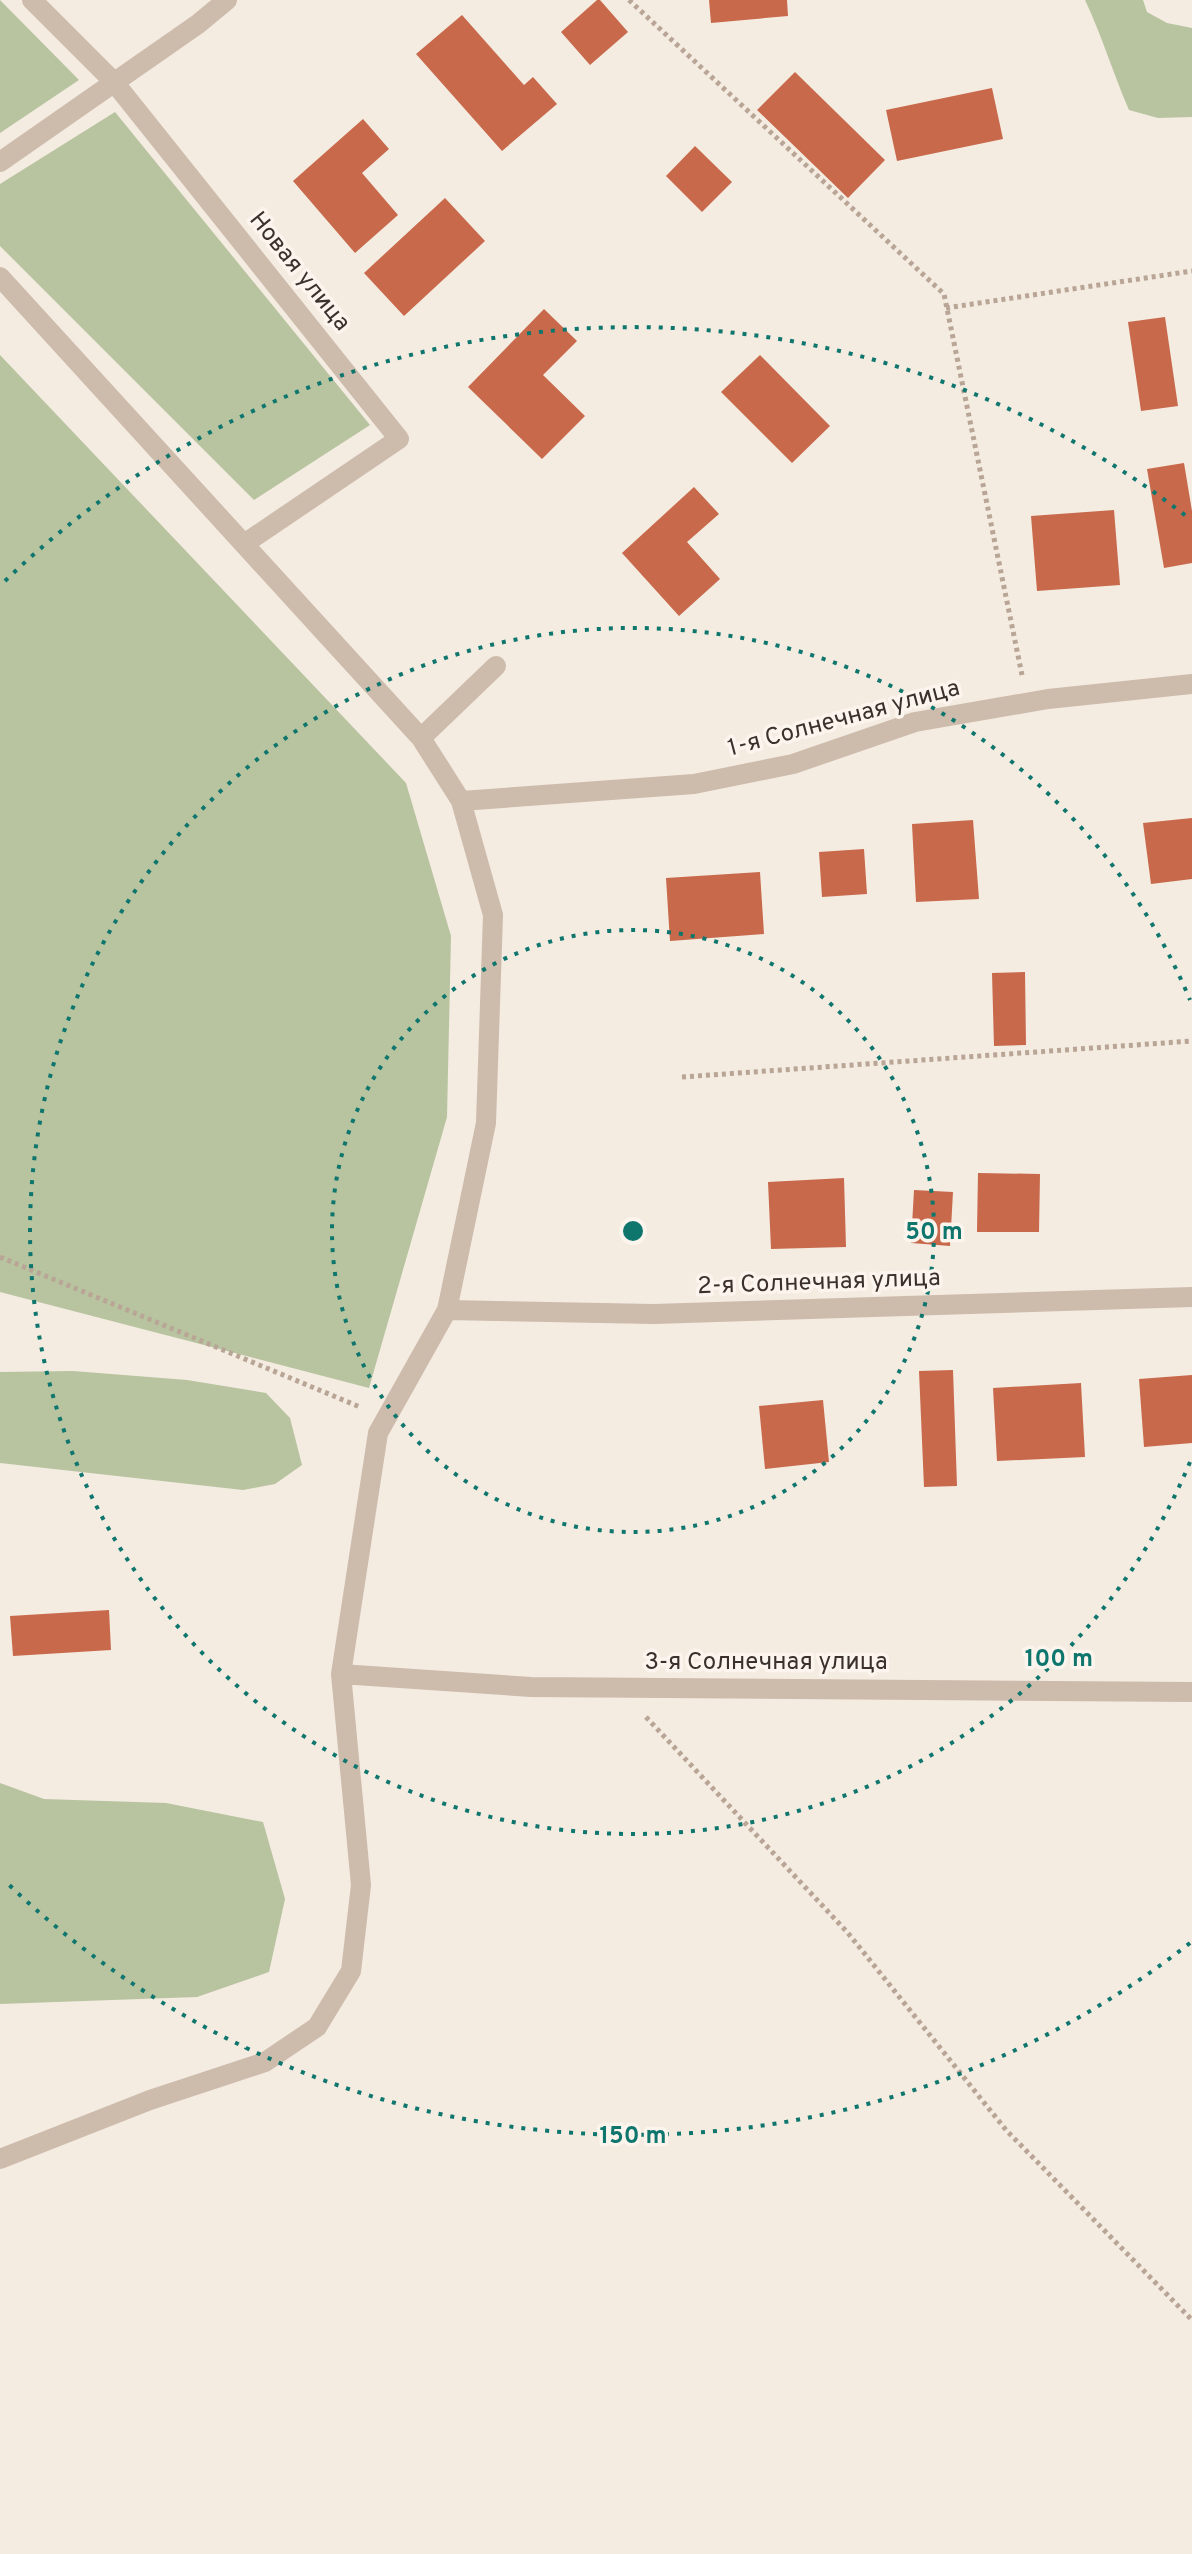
<svg xmlns="http://www.w3.org/2000/svg" width="1192" height="2554" font-family="Overpass,sans-serif">
<style>
.green{fill:#b8c4a0}
.building{fill:#c8694b}
.lines{fill:none;stroke-linecap:round;stroke-linejoin:round}
.path{stroke:#b9a596;stroke-width:5;stroke-dasharray:4 4;stroke-linecap:butt}
.minor{stroke:#cdbbac;stroke-width:20}
.ring{fill:none;stroke:#0f766e;stroke-width:4;stroke-dasharray:4 8}
.labels{text-anchor:middle;dominant-baseline:central;stroke-width:7;stroke-linejoin:round;paint-order:stroke}
.street-label{font-size:24px;fill:#3b302b;stroke:#fbf5ee}
.centre{fill:#0f766e;stroke:#fbf5ee;stroke-width:4}
.ring-label{font-size:24px;text-anchor:middle;font-weight:bold;fill:#0f766e;stroke:#fbf5ee;stroke-width:7;stroke-linejoin:round;paint-order:stroke}
</style>
<rect width="100%" height="100%" fill="#f4ebe1"/>
<path class="green" d="M0 0 79 80 0 133Z
M1085 0H1143L1147 12 1167 23 1192 28V117L1158 118 1129 110C1113 73 1102 36 1085 0Z
M115 112 370 425 254 500 0 246V184Z
M0 355 406 783 451 936 447 1117 369 1388 0 1292Z
M73 1371 187 1380 266 1393 290 1418 302 1465 275 1484 243 1490 0 1463V1372Z
M0 1783 44 1799 166 1803 263 1822 285 1899 269 1972 197 1997 0 2004Z"/>
<path class="building" d="M597 0H600L628 32 590 65 561 32Z
M709 0H787L788 16 711 23Z
M462 15 524 85 533 77 557 104 502 151 416 54Z
M795 72 885 160 848 198 757 110Z
M992 88 1003 139 897 161 886 110Z
M363 119 389 149 362 173 398 215 355 253 293 181Z
M695 146 732 182 702 212 666 176Z
M445 198 485 241 404 316 364 273Z
M544 309 577 341 543 375 585 416 542 459 468 387Z
M1165 317 1178 406 1141 411 1128 322Z
M760 355 830 426 792 463 721 392Z
M1184 463 1192 511V563L1164 568 1147 469Z
M694 487 719 514 687 542 720 579 679 616 622 553Z
M1114 510 1120 585 1037 591 1031 516Z
M1192 818V879L1151 884 1143 823Z
M973 820 979 899 916 902 912 824Z
M864 849 867 894 822 897 819 852Z
M760 872 764 934 670 941 666 878Z
M1025 972 1026 1045 994 1046 992 973Z
M978 1173 1040 1174 1039 1232H977Z
M844 1178 846 1247 771 1249 768 1182Z
M914 1190 953 1192 950 1246 911 1243Z
M953 1370 957 1486 924 1487 919 1371Z
M1192 1375V1443L1144 1447 1139 1379Z
M1081 1383 1085 1457 997 1461 993 1388Z
M823 1400 829 1462 765 1469 759 1406Z
M109 1610 111 1650 13 1656 10 1616Z"/>
<g class="lines">
<path class="path" d="M629 0 944 294 1022 675
M946 308 1192 271
M682 1077 1192 1041
M0 1257 360 1407
M646 1717 848 1933 1006 2130 1192 2320"/>
<path class="minor" d="M32 0 114 82 399 439 244 544
M0 162 198 24 227 0
M0 277 421 738 461 801 493 915 486 1123 447 1310 378 1433 341 1674 361 1885 351 1971 317 2027 265 2062 150 2100 0 2159
M421 738 496 666
M461 801 694 784 793 764 915 722 1048 699 1192 684
M447 1310 654 1314 1192 1297
M341 1674 531 1687 1192 1692"/>
</g>
<g class="ring">
<circle cx="633" cy="1231" r="301"/>
<path d="M1190 1462A603 603 0 1 1 1190 1000"/>
<path d="M1190 1943A904 904 0 0 1 5 1881M5 581A904 904 0 0 1 1190 519"/>
</g>
<g class="labels">
<g class="street-label">
<text transform="translate(299 272) rotate(51)">Новая улица</text>
<text transform="translate(844 719) rotate(-15)">1-я Солнечная улица</text>
<text transform="translate(819 1283) rotate(-2)">2-я Солнечная улица</text>
<text x="766" y="1663">3-я Солнечная улица</text>
</g>
</g>
<circle cx="633" cy="1231" r="12" class="centre"/>
<g class="ring-label">
<text x="934" y="1239">50 m</text>
<text x="1059" y="1666">100 m</text>
<text x="633" y="2143">150 m</text>
</g>
</svg>
